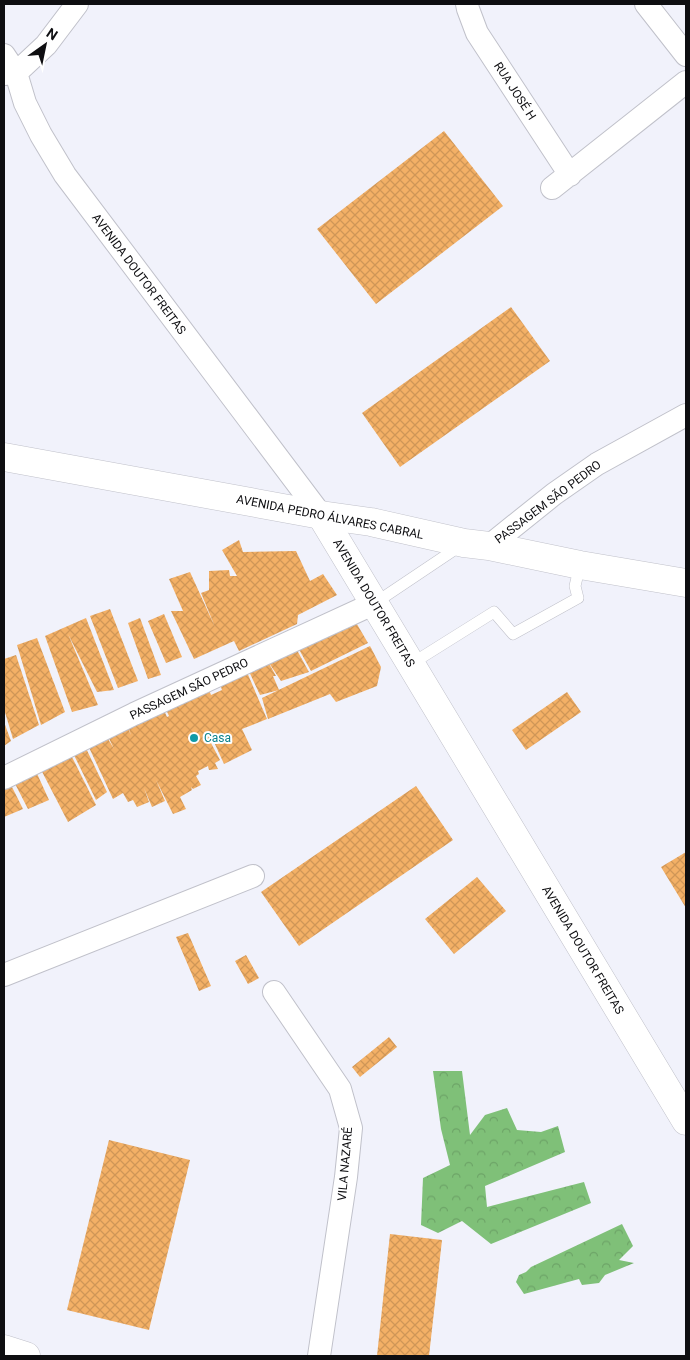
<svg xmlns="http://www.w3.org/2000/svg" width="690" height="1360" font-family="Roboto,sans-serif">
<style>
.forest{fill:url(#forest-crowns)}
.building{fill:url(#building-cross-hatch)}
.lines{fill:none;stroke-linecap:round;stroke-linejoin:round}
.lane-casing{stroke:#c0c1ca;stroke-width:12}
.street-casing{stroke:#c0c1ca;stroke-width:24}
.secondary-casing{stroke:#c0c1ca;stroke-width:29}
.primary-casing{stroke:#c0c1ca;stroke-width:29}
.lane{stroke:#fff;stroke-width:11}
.street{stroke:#fff;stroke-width:22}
.secondary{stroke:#fff;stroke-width:28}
.primary{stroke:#fff;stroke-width:28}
.culture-dot{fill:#0f9aa8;stroke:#fff;stroke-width:2}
.labels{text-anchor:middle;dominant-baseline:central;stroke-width:4;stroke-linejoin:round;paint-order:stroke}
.street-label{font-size:12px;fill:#0e0e11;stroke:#fff}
.culture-label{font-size:12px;fill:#0d838f;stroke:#fff;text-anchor:start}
</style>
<defs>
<pattern id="forest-crowns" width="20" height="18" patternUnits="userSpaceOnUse" patternTransform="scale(1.25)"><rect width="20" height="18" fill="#7fc078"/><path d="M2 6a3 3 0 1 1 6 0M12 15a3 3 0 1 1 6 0" fill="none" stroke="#6da467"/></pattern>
<pattern id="building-cross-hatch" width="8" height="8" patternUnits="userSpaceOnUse" patternTransform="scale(1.25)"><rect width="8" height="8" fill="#f3b066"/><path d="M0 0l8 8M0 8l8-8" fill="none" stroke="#cf9657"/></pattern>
</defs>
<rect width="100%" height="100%" fill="#f1f2fb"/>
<path class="forest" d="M433 1071H462L470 1135 485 1115 507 1108 517 1130 541 1132 558 1126 565 1152 485 1186 487 1207 584 1182 591 1203 491 1244 462 1221 438 1233 421 1225 423 1178 450 1165 441 1129Z
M622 1224 633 1246 619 1260 634 1263 605 1275 599 1283 582 1285 579 1279 524 1294 516 1282 519 1275 526 1272 531 1267Z"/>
<path class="building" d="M444 131 503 206 376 304 317 229Z
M511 307 550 361 400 467 362 413Z
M239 540 243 552 296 551 310 581 323 574 337 595 298 615 297 624 239 651 234 641 194 659 171 611H183L169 579 190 572 215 627 201 593 209 590V571L229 570 230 576H237L222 550Z
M110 609 138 681 118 688 90 616Z
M164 614 182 657 166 663 148 621Z
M351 614 368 643 311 671 296 644Z
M86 618 114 690 97 692 68 634 98 705 72 712 45 636Z
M140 618 161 675 148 679 128 623Z
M37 638 65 712 41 725 17 645Z
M292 641 309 672 281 681 267 660 276 676H273L279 690 260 695 246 665Z
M370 646 381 667 377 686 336 702 330 694 268 719 262 698Z
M16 655 39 725 13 739 4 709V659Z
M246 670 267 719 242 729 252 750 224 764 214 742 211 743 220 760 215 763 218 769 209 770 208 766 198 771 199 774 196 776 201 785 193 789 191 787 192 790 180 797 186 809 173 814 156 780 165 801 152 807 144 788 149 802 137 807 133 800 128 802 123 793 113 799 86 741 104 732 114 749 106 732 125 722 131 735 126 721 162 706 167 717 169 716 163 703 208 687 211 695 222 690 219 681Z
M567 692 581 712 526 750 512 730Z
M4 722 11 741 4 746Z
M83 742 107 792 96 800 71 749Z
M67 747 96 805 68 822 37 762Z
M34 767 49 800 28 809 11 776Z
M8 779 23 809 4 817V782Z
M416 786 453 840 299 946 261 892Z
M686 852V908L661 867Z
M477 877 506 911 454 954 425 919Z
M188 933 211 986 199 991 176 937Z
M246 955 259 978 248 984 235 961Z
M389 1037 397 1047 360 1077 352 1067Z
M109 1140 190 1160 149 1330 67 1310Z
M390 1234 442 1240 429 1356H377Z"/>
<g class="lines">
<defs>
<path id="lane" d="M375 603 460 546
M411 664 494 612 513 634 578 598 575 586 580 565"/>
<path id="street" d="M467 4 468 9 477 33 570 175
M646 4 686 55
M4 55 16 73 25 103 41 135 65 175 321 515
M4 74 16 73 46 45 77 4
M552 188 686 82
M489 546 554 494 597 464 686 415
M4 778 134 714 375 603
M4 975 253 876
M274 992 340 1089 351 1128 346 1177 319 1356"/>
<path id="secondary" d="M321 515 686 1121"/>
<path id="primary" d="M4 457 321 515 371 522 464 543 489 546 580 565 686 583
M4 1349 26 1356"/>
</defs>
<use href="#lane" class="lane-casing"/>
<use href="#street" class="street-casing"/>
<use href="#secondary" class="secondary-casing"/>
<use href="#primary" class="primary-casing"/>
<use href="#lane" class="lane"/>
<use href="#street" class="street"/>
<use href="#secondary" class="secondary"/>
<use href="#primary" class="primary"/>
</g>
<circle class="culture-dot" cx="194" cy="738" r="5"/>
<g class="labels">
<g class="street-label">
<text transform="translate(515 91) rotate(57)">RUA JOSÉ H</text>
<text transform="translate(139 274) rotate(53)">AVENIDA DOUTOR FREITAS</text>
<text transform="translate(548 502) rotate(-37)">PASSAGEM SÃO PEDRO</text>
<text transform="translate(330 517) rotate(11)">AVENIDA PEDRO ÁLVARES CABRAL</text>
<text transform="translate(374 603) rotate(59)">AVENIDA DOUTOR FREITAS</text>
<text transform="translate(189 689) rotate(-25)">PASSAGEM SÃO PEDRO</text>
<text transform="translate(583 950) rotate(59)">AVENIDA DOUTOR FREITAS</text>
<text transform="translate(345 1164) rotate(-85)">VILA NAZARÉ</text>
</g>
<g class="culture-label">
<text x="204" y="738">Casa</text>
</g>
</g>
<rect width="690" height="1360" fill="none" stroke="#0e0e11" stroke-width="10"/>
<g transform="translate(45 45) rotate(33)" stroke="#ffffff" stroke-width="4" paint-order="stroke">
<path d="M0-4L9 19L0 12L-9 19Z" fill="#0e0e11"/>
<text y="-8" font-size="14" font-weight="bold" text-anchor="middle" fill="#0e0e11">N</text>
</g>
</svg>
